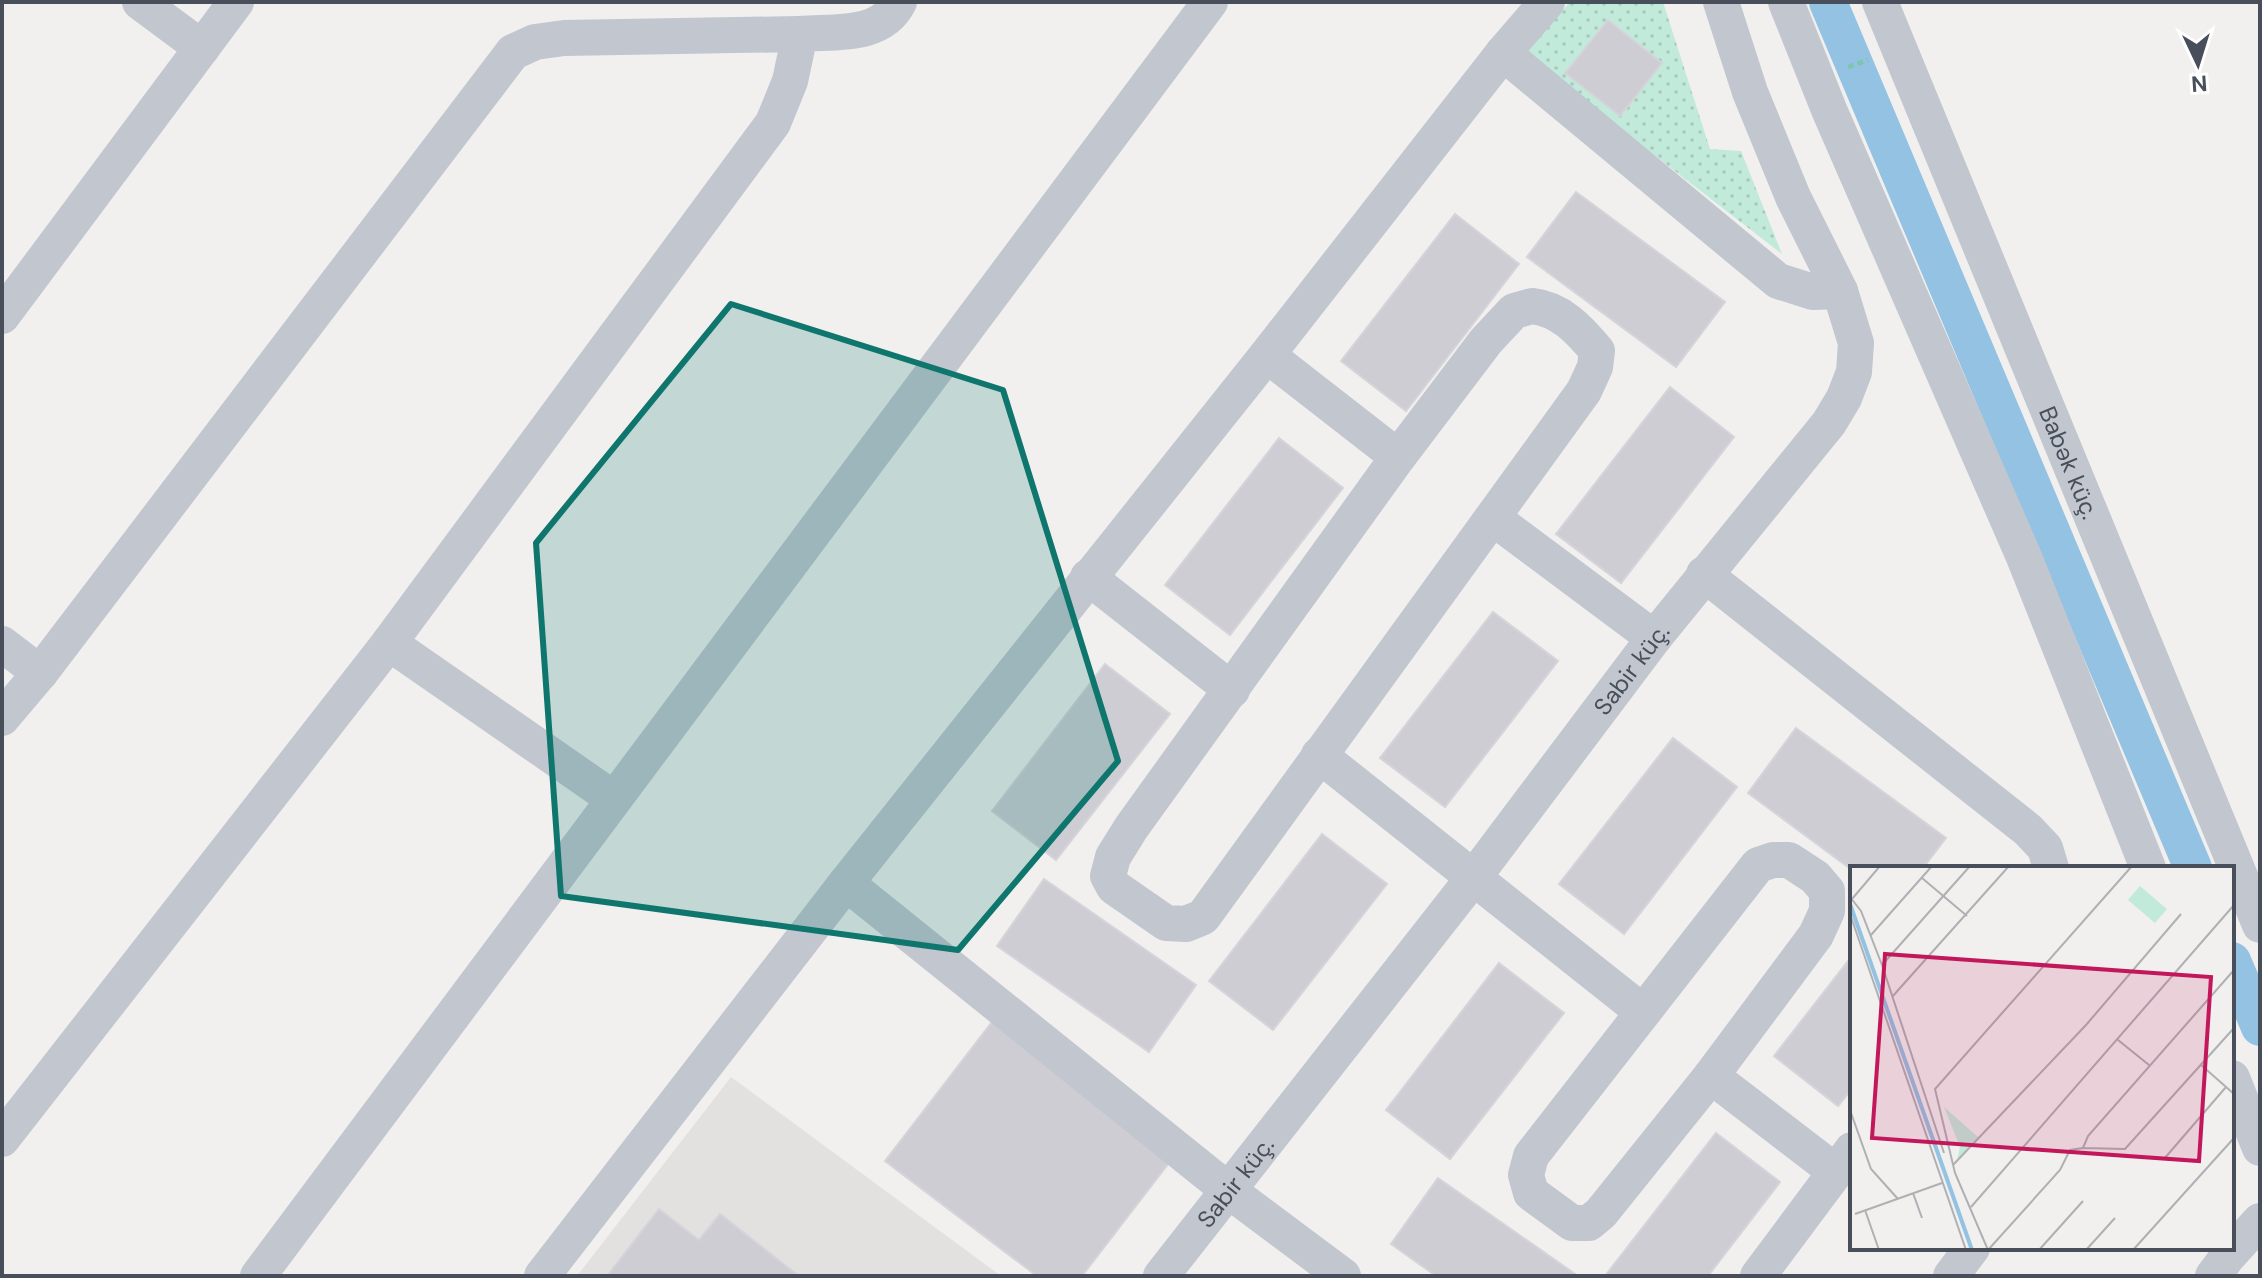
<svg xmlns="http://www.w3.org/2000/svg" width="2262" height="1278" font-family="'DM Sans',sans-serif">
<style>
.education{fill:#e2e1e0}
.grass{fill:url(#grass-dots)}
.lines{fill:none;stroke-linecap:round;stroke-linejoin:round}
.canal{stroke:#94c2e3;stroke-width:38}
.building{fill:#cdcdd3;stroke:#d4d4da;stroke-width:2}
.path{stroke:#7ec5b1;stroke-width:5;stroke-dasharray:6 4;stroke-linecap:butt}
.minor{stroke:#c1c6cf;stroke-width:36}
.marked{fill:#0f766e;fill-opacity:0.2;stroke:#0f766e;stroke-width:6;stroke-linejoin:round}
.labels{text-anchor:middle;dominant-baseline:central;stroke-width:8;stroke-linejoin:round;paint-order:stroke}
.street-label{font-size:24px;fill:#494f5a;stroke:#fff}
.inset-river{fill:none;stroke:#94c2e3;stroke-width:4}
.inset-road{fill:none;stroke:#aeb0b3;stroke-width:2}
.view{fill:#c2185b;fill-opacity:0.15;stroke:#c2185b;stroke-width:4}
.inset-edge{fill:none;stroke:#494f5a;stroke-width:4}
</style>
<defs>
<pattern id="grass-dots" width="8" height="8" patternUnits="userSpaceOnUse" patternTransform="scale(2)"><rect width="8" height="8" fill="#c2eada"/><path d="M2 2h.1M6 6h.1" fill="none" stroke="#a8cabd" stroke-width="1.8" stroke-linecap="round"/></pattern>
</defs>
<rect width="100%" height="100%" fill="#f1f0ef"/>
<path class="education" d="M731 1077 1001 1276H577Z"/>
<path class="grass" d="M1570 2H1663L1710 149 1741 151 1782 254 1525 55Z"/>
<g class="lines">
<path class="canal" d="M1828 2 2193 868
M2232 961 2260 1027"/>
</g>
<path class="building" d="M1608 20 1662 63 1620 116 1565 73Z
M1576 192 1725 302 1676 367 1527 257Z
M1455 214 1519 264 1406 411 1341 361Z
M1670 387 1734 437 1621 583 1556 534Z
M1279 438 1343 488 1230 635 1165 585Z
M1493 612 1558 661 1445 807 1380 758Z
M1105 664 1170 714 1056 860 992 811Z
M1796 728 1946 838 1923 868H1852V870L1748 793Z
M1673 738 1737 787 1624 934 1559 884Z
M1322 834 1387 884 1273 1030 1209 981Z
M1044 879 1196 985 1149 1052 997 946Z
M1852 956V1089L1838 1106 1774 1056Z
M1499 963 1564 1013 1450 1159 1386 1110Z
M992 1022 1172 1159 1082 1276H1037L885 1161Z
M1716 1133 1780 1182 1708 1276H1605Z
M1438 1178 1578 1276H1436L1391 1244Z
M659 1209 699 1240 720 1214 799 1276H607Z"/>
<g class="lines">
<path class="path" d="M1848 67 1868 60"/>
<g class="minor">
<path d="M140 2 202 48"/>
<path d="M1786 2 1830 112 2024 557 2148 868"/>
<path id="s1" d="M1880 2 2260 925"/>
<path d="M1503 53 1778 281 1813 292 1840 291"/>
<path d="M1532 306C1560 309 1579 329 1597 351L1595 367 1584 391 1203 917 1186 924 1166 923 1114 887 1108 876 1113 857 1131 828 1398 457 1486 341 1514 311Z"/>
<path d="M2 316 236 2"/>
<path d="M1267 355 1398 457"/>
<path d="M1493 518 1654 638"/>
<path d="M1704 574 2028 830 2045 848 2051 868"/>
<path d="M1088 577 1232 690"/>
<path d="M389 643 614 799"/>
<path d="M2 644 40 673"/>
<path d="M2 718 40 673 513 52 535 42 564 38 800 34"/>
<path d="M1319 755 1643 1012"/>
<path d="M1773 860H1789L1815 877 1827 891V911L1816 935 1711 1076 1601 1213 1589 1223H1572L1531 1193 1526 1175 1531 1156 1758 865Z"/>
<path d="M846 883 1228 1190 1343 1276"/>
<path d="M1711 1076 1836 1172"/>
<path d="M2232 1078 2260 1148"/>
<path d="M2 1139 389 643 773 123 790 81 800 34C835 31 881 38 899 2"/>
<path d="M258 1276 1210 2"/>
<path d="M542 1276 846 883 1267 355 1503 53 1547 2"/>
<path id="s2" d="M1161 1276 1474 877 1654 638 1829 423 1844 398 1854 372 1856 343 1840 291 1793 197 1750 92 1721 2"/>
<path d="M1758 1276 1852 1150"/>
<path d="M1951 1276 1972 1248"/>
<path d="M2213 1276 2228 1256 2260 1221"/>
</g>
</g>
<path class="marked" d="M731 304 1003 390 1118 761 958 950 561 896 536 543Z"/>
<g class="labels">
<g class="street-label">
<text stroke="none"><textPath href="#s1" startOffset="498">Babək küç.</textPath></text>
<text stroke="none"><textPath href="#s2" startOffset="768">Sabir küç.</textPath></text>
<text stroke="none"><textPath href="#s2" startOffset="120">Sabir küç.</textPath></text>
</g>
</g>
<g transform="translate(1850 866)">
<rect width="384" height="384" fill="#f1f0ef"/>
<path d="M94 241 129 272 107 294 110 281Z" fill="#c2eada"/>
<path d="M290 20 317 43 305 57 278 34Z" fill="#c2eada"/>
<path class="inset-river" d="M0 38 122 384"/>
<path class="inset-road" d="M72 12 117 50M0 31 11 45 32 99 94 287M2 33 30 0M0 48 116 384M21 69 82 0M32 99 120 0M42 131 159 0M268 174 299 199M350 198 384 228M0 244 21 303 48 333M233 282 275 283 384 162M314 293 376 221M103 299 236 159 331 48M63 327 72 352M121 341 384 39M15 344 29 384M5 348 92 317M138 384 105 307 85 223 282 0M138 384 210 304 220 284 233 282 238 270 384 104M189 384 233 335M236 384 265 352M283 384 384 272"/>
<path class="view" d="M35 88 361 111 349 295 22 272Z"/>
<rect width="384" height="384" class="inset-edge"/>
</g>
<rect width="2262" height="1278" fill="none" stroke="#494f5a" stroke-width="8"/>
<g transform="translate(2198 64) rotate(176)" stroke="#ffffff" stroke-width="6" paint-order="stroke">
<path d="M0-6L14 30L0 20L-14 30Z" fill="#494f5a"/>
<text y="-12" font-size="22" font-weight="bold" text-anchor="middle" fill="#494f5a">N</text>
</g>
</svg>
